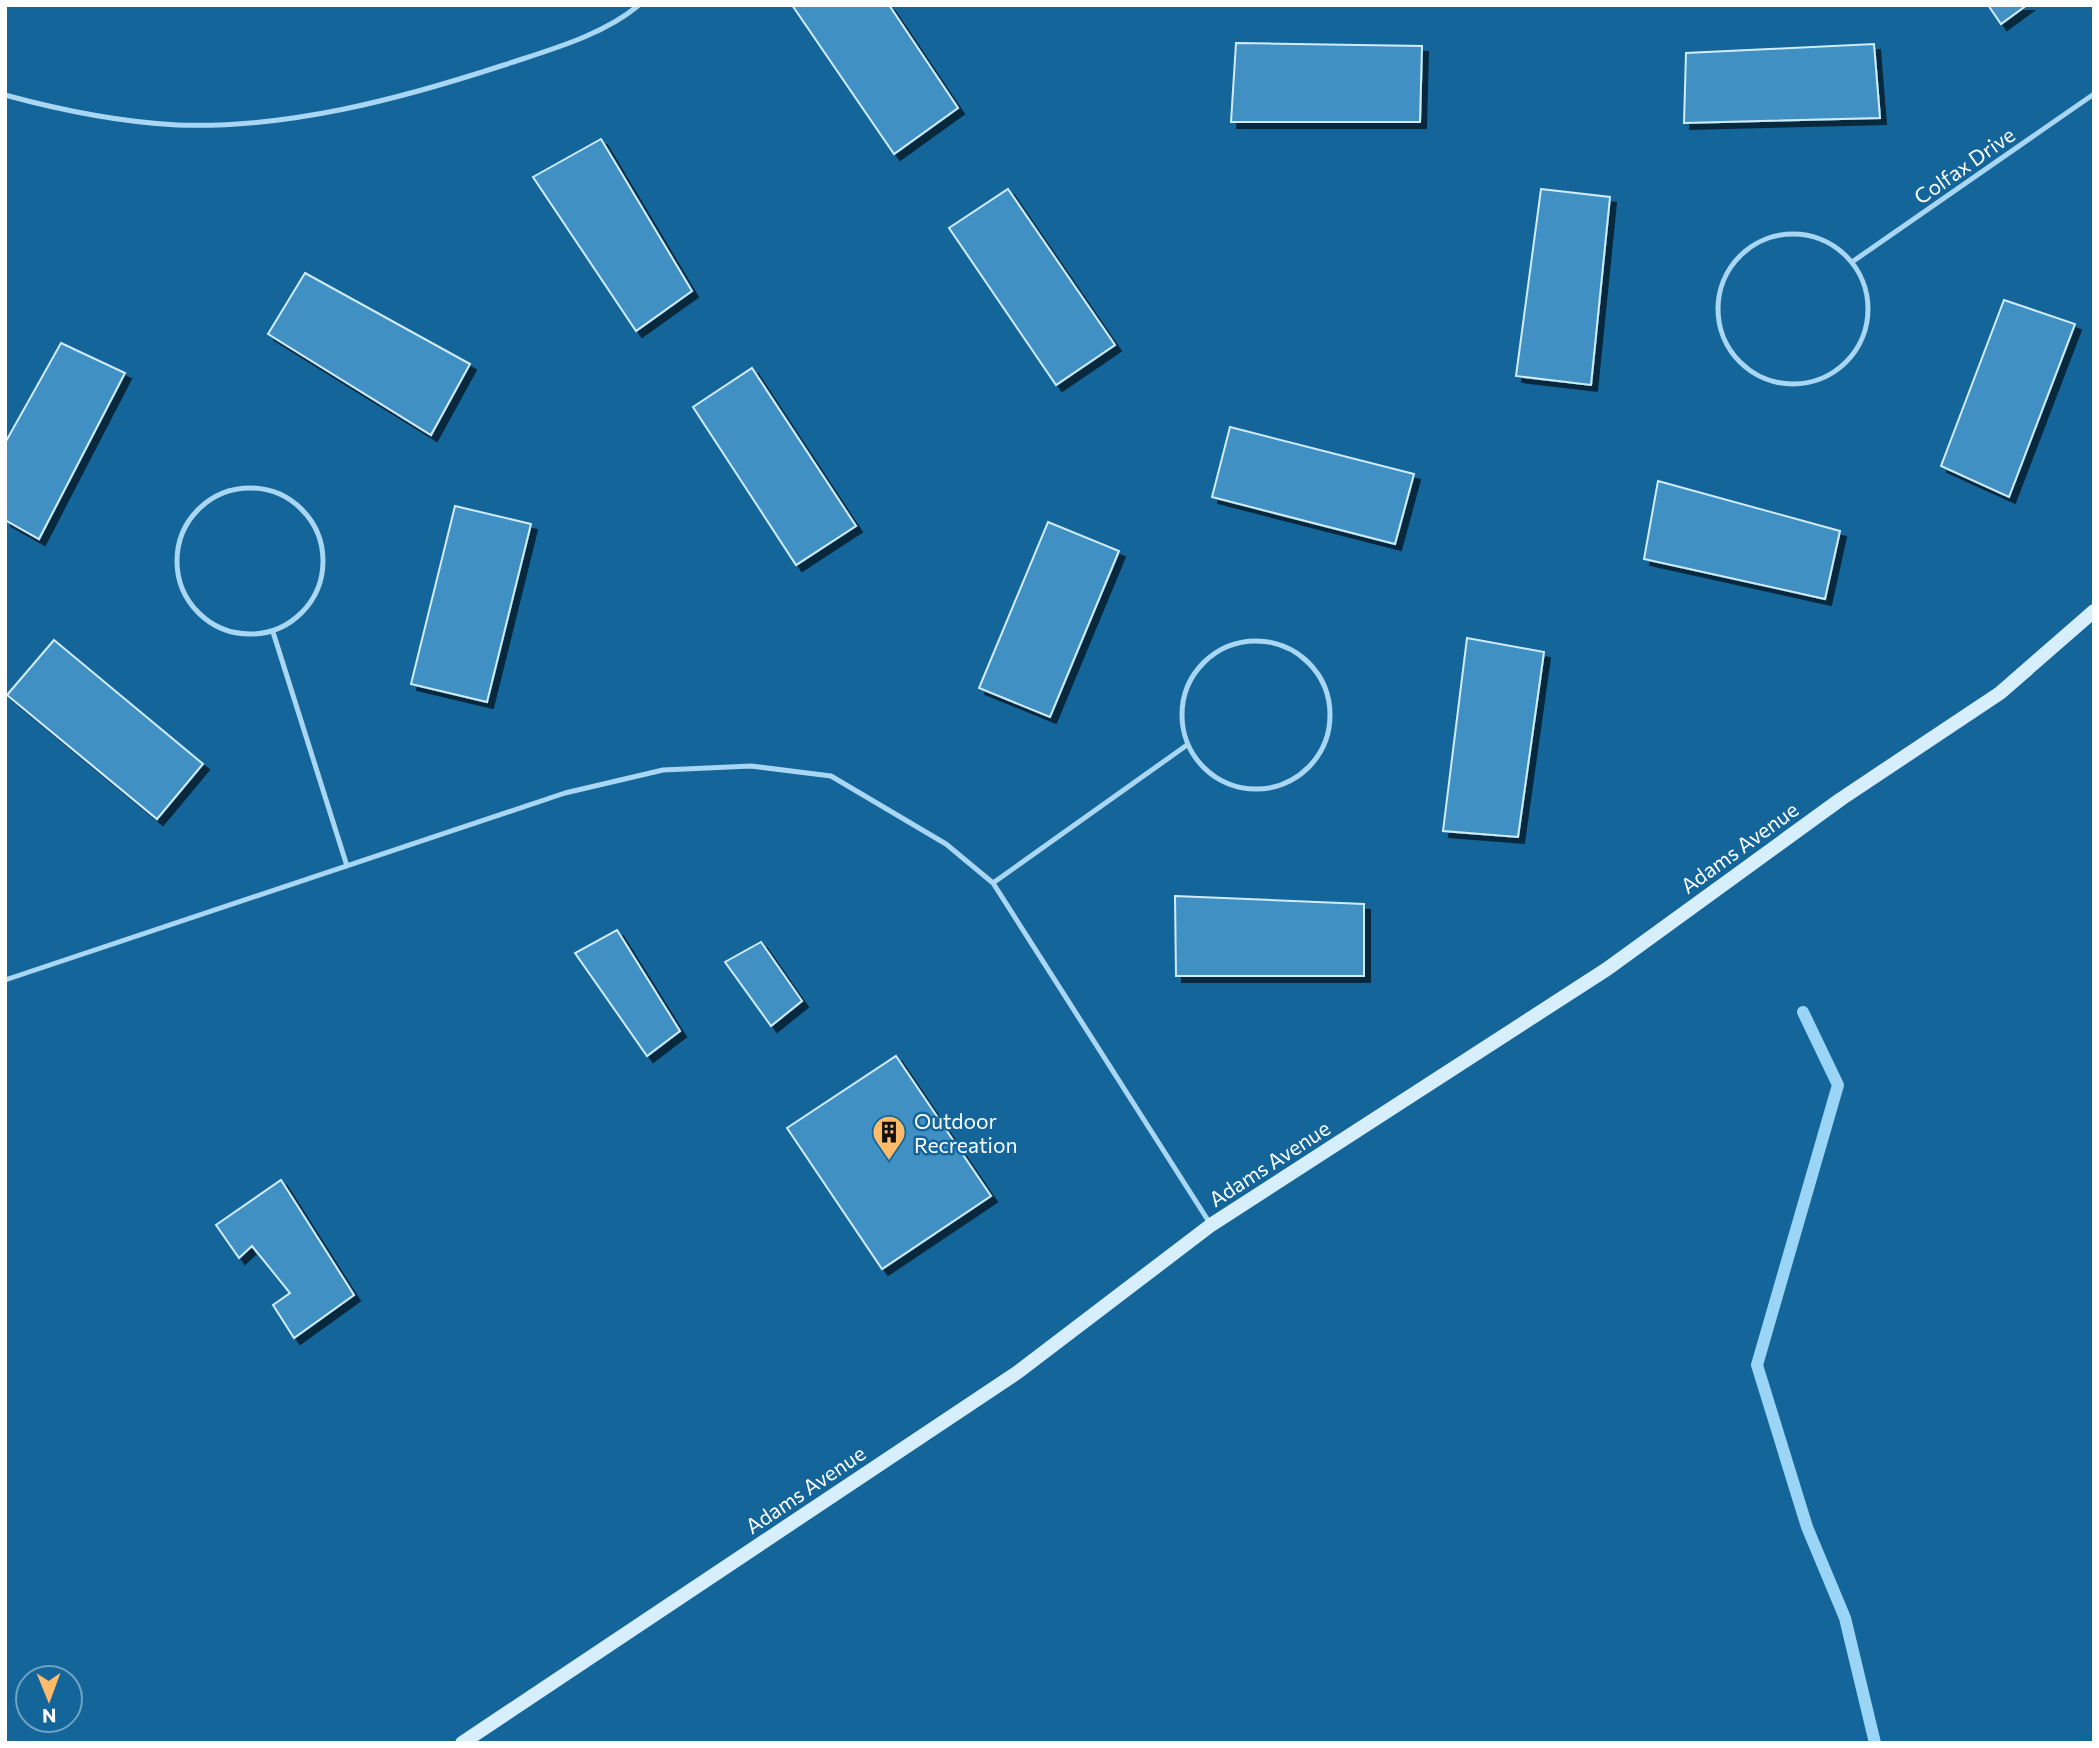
<svg xmlns="http://www.w3.org/2000/svg" width="2099" height="1748" font-family="Commissioner,sans-serif">
<style>
.lines{fill:none;stroke-linecap:round;stroke-linejoin:round}
.stream{stroke:#9ad4f6;stroke-width:12}
.building{fill:#4190c3;stroke:#d0ecfd;stroke-width:2;filter:url(#shadow)}
.lane{stroke:#a8d6f3;stroke-width:5}
.secondary{stroke:#d7eefd;stroke-width:14}
.labels{text-anchor:middle;dominant-baseline:central;stroke-width:5;stroke-linejoin:round;paint-order:stroke}
.street-label{font-size:21px;fill:#fff;stroke:#13659a}
.poi-label{font-size:21px;fill:#fff;stroke:#13659a;text-anchor:start}
</style>
<defs>
<filter id="shadow"><feDropShadow dx="6" dy="6" stdDeviation="0" flood-color="#0009"/></filter>
</defs>
<rect width="100%" height="100%" fill="#13659a"/>
<g class="lines">
<path class="stream" d="M1803 1012 1838 1085 1757 1365 1807 1527 1845 1618 1875 1743"/>
</g>
<path class="building" d="M792 5H889L958 108 894 154Z
M1988 5H2027L2001 24Z
M1236 43 1422 46 1420 122H1231Z
M1874 44 1880 118 1684 123 1686 53Z
M601 139 692 291 636 331 533 177Z
M1008 189 1115 345 1056 385 949 228Z
M1541 189 1610 197 1591 385 1516 376Z
M305 273 470 364 431 435 268 334Z
M2004 300 2075 324 2009 497 1941 466Z
M61 343 125 373 39 539 5 520V443Z
M752 368 856 526 796 565 693 407Z
M1230 427 1414 474 1395 544 1212 497Z
M1658 481 1840 531 1825 599 1644 559Z
M455 506 531 524 487 702 411 684Z
M1048 522 1119 551 1050 717 979 688Z
M1467 638 1544 652 1518 837 1443 831Z
M54 640 203 764 157 819 7 695Z
M1175 896 1364 904V976H1176Z
M617 930 680 1031 647 1056 575 953Z
M761 942 802 1001 771 1026 725 962Z
M896 1056 991 1196 882 1269 787 1128Z
M281 1180 354 1295 294 1338 273 1305 290 1293 252 1246 239 1258 216 1225Z"/>
<g class="lines">
<path class="lane" d="M5 95C60 110 120 122 177 125 288 129 400 99 504 65 549 50 602 36 639 5
M1718 309a75 75 0 1 1 150 0a75 75 0 1 1-150 0Z
M1852 262 2094 94
M177 561a73 73 0 1 1 146 0a73 73 0 1 1-146 0Z
M273 632 347 866
M1182 715a74 74 0 1 1 148 0a74 74 0 1 1-148 0Z
M993 883 1187 745
M5 980 565 793 663 770 751 766 831 776 946 844 993 883 1211 1225"/>
<path class="secondary" d="M462 1743 1018 1372 1211 1225 1607 969 1841 799 2000 693 2094 611"/>
</g>
<defs>
<symbol id="building-pin" viewBox="-11 -11 22 30"><path d="M0 17L-7.5 6A9.5 9.5 0 1 1 7.5 6Z" fill="#ffbb6a" stroke="#13659a"/><path d="M-4-6H4V6H1V3H-1V6H-4ZM-2.5-4.3h1.7v1.8h-1.7ZM.8-4.3h1.7v1.8H.8ZM-2.5-1h1.7V.8h-1.7ZM.8-1h1.7V.8H.8Z" fill="#111"/></symbol>
</defs>
<g fill-rule="evenodd">
<use href="#building-pin" x="870" y="1113" width="38" height="52"/>
</g>
<g class="labels">
<g class="street-label">
<text transform="translate(1964 165) rotate(-35)">Colfax Drive</text>
<text transform="translate(1739 847) rotate(-36)">Adams Avenue</text>
<text transform="translate(1269 1163) rotate(-33)">Adams Avenue</text>
<text transform="translate(805 1489) rotate(-34)">Adams Avenue</text>
</g>
<g class="poi-label">
<text x="914" y="1120">Outdoor<tspan x="914" dy="24">Recreation</tspan></text>
</g>
</g>
<rect width="2099" height="1748" fill="none" stroke="#ffffff" stroke-width="14"/>
<g transform="translate(49 1699) rotate(179)"><circle r="33" fill="#13659a" stroke="#71a3c2" stroke-width="2"/>
<path d="M0-5L12 26L0 18L-12 26Z" fill="#ffbb6a"/>
<text y="-10" font-size="19" font-weight="bold" text-anchor="middle" fill="#ffffff">N</text>
</g>
</svg>
